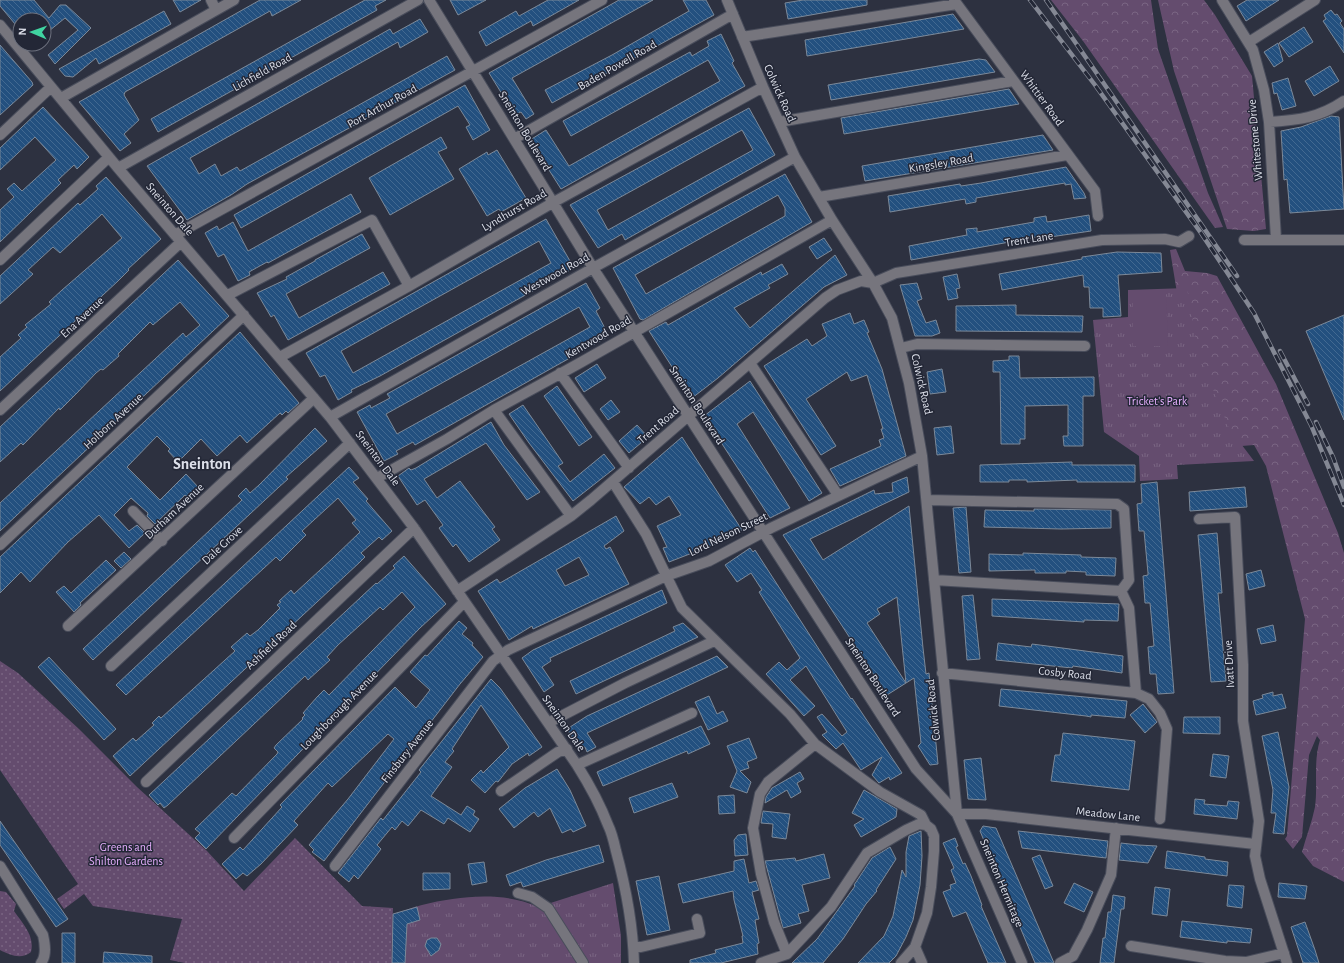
<svg xmlns="http://www.w3.org/2000/svg" width="1344" height="963" font-family="'Alegreya Sans',sans-serif">
<style>
.grass{fill:url(#grass-dots)}
.forest{fill:url(#forest-crowns)}
.park{fill:url(#park-tufts)}
.pitch{fill:#644c6e}
.building{fill:url(#building-back-hatch);stroke:#7c8999;fill-rule:evenodd}
.lines{fill:none;stroke-linecap:round;stroke-linejoin:round}
.minor-casing{stroke:#494d5b;stroke-width:12}
.minor{stroke:#76757d;stroke-width:10}
.rail-casing{stroke:#848894;stroke-width:4.5}
.rail{stroke:#232736;stroke-width:3;stroke-dasharray:9;stroke-linecap:butt}
.labels{text-anchor:middle;dominant-baseline:central;stroke-width:3;stroke-linejoin:round;paint-order:stroke}
.street-label{font-size:12px;fill:#dcdfe9;stroke:#232736}
.park-label{font-size:12px;fill:#e7affe;stroke:#232736}
.district-label{font-size:16px;font-weight:bold;fill:#dcdfe9;stroke:#232736}
</style>
<defs>
<pattern id="grass-dots" width="8" height="8" patternUnits="userSpaceOnUse"><rect width="8" height="8" fill="#644c6e"/><path d="M2 2h.1M6 6h.1" fill="none" stroke="#7a6583" stroke-width="1.8" stroke-linecap="round"/></pattern>
<pattern id="forest-crowns" width="20" height="18" patternUnits="userSpaceOnUse"><rect width="20" height="18" fill="#644c6e"/><path d="M2 6a3 3 0 1 1 6 0M12 15a3 3 0 1 1 6 0" fill="none" stroke="#7a6583"/></pattern>
<pattern id="park-tufts" width="24" height="20" patternUnits="userSpaceOnUse"><rect width="24" height="20" fill="#644c6e"/><path d="M3 7l-1-3M5 7V3M7 7l1-3M15 17l-1-3M17 17v-4M19 17l1-3" fill="none" stroke="#7a6583"/></pattern>
<pattern id="building-back-hatch" width="6" height="6" patternUnits="userSpaceOnUse"><rect width="6" height="6" fill="#23507f"/><path d="M-1 5l2 2M0 0l6 6M5-1l2 2" fill="none" stroke="#426991"/></pattern>
</defs>
<rect width="100%" height="100%" fill="#2d3140"/>
<path class="grass" d="M0 661 18 673 79 729 137 787 207 851 244 891 295 838 362 906 393 908 391 963H185L170 960 182 919 93 906 84 894 64 909 57 899 78 884 0 770Z
M0 891 6 892 16 904 14 911C23 924 35 936 31 952 21 960 10 955 0 950Z"/>
<path class="forest" d="M1051 0H1151L1158 49 1208 193 1223 227 1215 228 1083 41Z
M1158 0H1204L1215 15 1252 76 1266 229 1254 231 1227 229 1174 71Z
M1176 249 1185 271 1207 273 1217 276 1276 384 1338 533 1344 553V882L1313 866 1302 852C1306 837 1312 822 1315 807 1318 785 1313 763 1320 740L1317 736 1309 755 1302 837 1293 849 1285 839 1287 836 1305 619 1266 466 1254 445 1229 447 1177 293 1170 250Z"/>
<path class="park" d="M1187 288 1197 346 1208 377 1229 428 1254 461 1177 465 1178 479 1140 481 1139 456 1104 432 1093 320 1128 317V290Z
M613 883 621 936V963H391L393 914C403 912 412 907 422 905 459 896 503 891 538 907Z"/>
<path class="pitch" d="M1133 293H1166L1168 346H1133Z"/>
<path class="building" d="M0 0H34L49 18 60 5H66L91 28 55 64 48 55 78 30 65 18 44 35V20H20V30L0 6Z
M173 0H201L180 12Z
M260 0H301L272 16 270 11 125 92 124 95 139 120 124 134 131 143 120 151 79 102Z
M365 0H386L375 6 377 10 158 132 151 119Z
M450 0H486L458 15Z
M548 0H579L533 26 531 21 486 46 479 32 516 11 519 16Z
M619 0H653L512 78 534 114 526 119 521 112 515 115 489 73Z
M683 0H706L714 15 552 103 545 90 612 55 689 11Z
M803 0H867V5L788 19 785 3Z
M1247 0H1279L1246 21 1237 6Z
M1331 10 1335 15 1337 14 1342 21 1340 23 1344 29V53L1323 21 1326 19 1324 15Z
M164 11 171 24 99 64 96 58 73 77 65 76 59 69Z
M953 14 964 29 807 56 805 40Z
M420 19 428 32 400 48 398 42 190 158 199 174 215 164 221 176 237 167 240 171 447 56 455 70 247 184 231 195 187 220 147 166 390 29 393 34Z
M1304 27 1313 42 1289 57 1279 43Z
M721 34 734 61 732 63 745 86 561 189 530 140 546 130 569 166 720 81 708 60 571 136 563 121 690 52 692 56 709 46 707 41Z
M1278 43 1283 61 1274 67 1264 52Z
M0 45 32 82 33 85 0 115Z
M979 59 986 60 995 72 831 100 828 85Z
M1330 66 1339 81 1314 96 1305 81Z
M1288 78 1296 106 1282 110 1277 93 1274 94 1272 83Z
M465 85 490 130 473 140 466 127 470 125 458 106 241 228 234 215Z
M1009 89 1019 104 844 134 841 118Z
M43 107 89 157 77 169 74 165 58 180 61 183 0 242V210L14 197 7 189 14 183 22 191 56 160 35 137 0 170V148Z
M749 108 775 155 625 240 622 234 598 248 570 205ZM742 130 753 150 608 230 597 210Z
M1331 116 1339 117 1344 209 1290 213 1287 179 1284 180 1281 131 1301 127Z
M1043 135 1053 150 865 181 862 166Z
M441 137 447 148 438 152 454 179 390 215 369 178Z
M497 150 526 198 501 212 499 209 487 216 459 169 487 152 488 155Z
M1066 167 1084 193 1086 198 1074 199 1071 184 1065 185V183L976 198V202L966 204 965 199 890 212 888 196 960 184 961 186 981 183Z
M785 174 812 222 643 320 640 319 613 268ZM778 195 785 208V216L646 294 635 275Z
M106 177 161 239 128 269 129 270 118 281 0 391V357L21 338 18 335 27 327 25 325 51 304 49 302 62 290 122 238 102 214 60 253 53 247 28 270 33 274 0 304V276L78 203 80 205 98 189 96 186Z
M351 194 361 212 268 263 267 262 249 272 250 275 238 281 224 254 218 257 205 233 217 226 219 230 233 222 248 251Z
M1089 215 1091 231 1050 237 1049 235 1037 237 911 260 909 246 967 235 966 229 977 228V232L1034 222V218L1046 216 1047 222Z
M546 219 574 268 380 376 351 390 352 392 338 400 325 375 320 377 306 353ZM539 241 551 263 353 373 341 351Z
M362 234 370 248 286 294 299 318 383 272 390 284 288 340 274 315 271 317 257 293 287 279 286 277 315 261V260Z
M824 238 832 250 817 259 809 247Z
M1117 252 1161 253 1162 272 1118 275 1121 316 1103 317V308H1090L1089 287H1084L1083 275 1002 290 999 274 1082 259V257Z
M835 255 847 275 824 287 718 378 692 398 649 331 666 322 668 325 761 272 762 275 782 264 788 274 768 285 770 288 734 308 750 328Z
M178 260 229 316 0 531V503L183 333 186 337 200 325 180 302 153 325 150 322 118 354 119 356 103 370 101 369 96 373 77 393 60 410 59 408 23 445 21 443 0 462V427Z
M957 274 960 288 956 289 958 298 948 300 943 277Z
M586 283 600 308 596 311 609 336 415 445 413 442 396 451 398 454 384 461 357 412 370 405 371 408 390 398 387 394ZM579 307 590 327 397 434 386 414Z
M917 283 922 299 917 301 926 323 936 320 940 333 932 336H915L900 285Z
M1016 305V315L1083 316 1082 332 956 331V306Z
M850 313 854 324 864 320 869 332 867 333 882 369 906 456 840 486 830 469 881 446 879 440 884 438 881 429H883L867 375 851 381 847 372 806 399 836 446 821 455 764 366 807 339 812 346 827 336 822 324Z
M1344 315V420L1306 331Z
M240 332 299 403 288 413 286 411 282 415 280 413 247 443 240 435 217 456 201 439 178 462 168 451 170 449 157 436 127 467 160 500 186 474 200 489 190 499 185 495 155 524 147 516 148 513 131 498 114 515 129 531 137 525 145 533 129 548 99 515 68 542 30 582 21 572 0 593V557Z
M1009 356H1019L1020 378 1094 377V396H1083V446H1064L1063 436H1068V405L1025 406V439H1020V444H1001L1000 372H993V361L1009 360Z
M597 364 606 378 584 392 575 378Z
M942 369 946 392 930 394 927 372Z
M750 381 822 493 809 501 753 412 737 424 790 508 770 518 704 416Z
M557 386 592 437 579 446 544 396Z
M611 400 620 412 608 420 600 409Z
M523 405 563 463 558 466 570 482 604 454 615 468 573 501 529 443 509 414Z
M491 422 504 445 540 492 527 500 486 443 424 479 437 498 460 481 495 527 492 529 500 540 469 562 456 544 453 547 439 528 443 525 425 500 417 505 398 476 409 468 411 470 416 468Z
M637 425 648 437 629 453 619 441Z
M951 426 954 453 937 455 934 428Z
M315 428 327 441 286 477 288 479 279 487 93 660 83 649 242 500 238 496 246 488 250 493 259 485Z
M682 437 742 530 718 543 669 562 663 548 667 547 657 526 681 515 669 496 656 505 649 497 640 504 624 487Z
M1072 462V465H1135V482H1077V480L1027 482V480H1009V482H980V465Z
M349 467 359 478 353 482 368 499 366 501 392 531 382 540 379 537 361 553 365 557 360 562 130 776 113 756 133 738 136 741 154 725 152 723 159 716 161 718 235 651 231 647 247 633 250 636 258 630 280 608 277 605 281 602 279 601 291 590 294 594 333 558 360 532 352 523 356 520 338 498 302 531 306 535 280 561 276 557 126 695 116 685Z
M907 477 909 492 810 539 823 560 909 506 923 648 926 674 929 673 938 764 930 765 918 746 921 743 914 678 906 683 897 597 877 609 880 614 867 623 906 683 887 695 783 535 874 490 875 494 893 492 892 483Z
M1157 482 1174 693 1158 694 1156 674H1150L1148 647 1154 646 1153 635 1150 603H1145L1143 576 1148 575V573L1144 531H1139L1137 504 1142 503 1141 484Z
M1245 487 1247 507 1190 511 1189 492Z
M966 507 971 572 959 573 953 508Z
M1034 509 1111 510V528L1061 529 984 527 985 510 1034 511Z
M616 516 624 531 604 546 606 549 610 547 629 584 533 629 532 626 509 640 478 591 497 579 500 583ZM579 557 589 575 565 586 556 570Z
M1217 533 1222 593H1218L1226 681 1211 682 1198 535Z
M750 548 753 552 755 550 851 699 852 698 902 773 890 780 889 777 879 783 872 775 882 757 861 770 843 743 836 749 822 735 827 732 817 717 822 714 842 736 847 732 806 666 790 680 815 706 804 716 766 674 779 662 787 670 800 658 759 592 762 590 751 573 737 582 725 565Z
M124 552 131 559 121 568 114 561Z
M1023 553 1081 555V557L1116 558 1115 576 1086 575V572L1066 571V573H1035V570L989 571V554L1023 555Z
M404 556 446 604 420 628 206 849 195 838 200 833 195 829 232 793 236 796 277 754 278 752 274 748 276 745 303 719 302 718 305 715 303 713 317 697 324 690 329 695 415 607 402 592 383 610 380 607 338 645 327 657 330 660 308 680 305 676 168 805 164 808 160 803 158 805 149 795 376 583 377 584 395 568 393 566Z
M106 560 116 570 80 603 81 605 74 612 56 592 64 586 71 593Z
M1261 570 1265 586 1249 590 1246 574Z
M662 590 667 603 550 658 551 661 542 667 554 685 544 692 522 658 533 650Z
M973 595 980 659 967 660 962 596Z
M992 599 1119 604 1118 621 1084 620V622L992 616Z
M459 621 467 628 462 634 473 643 472 645 483 657 460 684 324 861 312 852 314 850 309 845 348 799 394 739 388 734 332 787 328 783 294 821 298 825 261 864 247 876 243 873 236 879 222 864 240 847 243 850 282 807 280 805 395 687 416 708 430 690 410 672 425 655 427 656Z
M683 623 698 637 576 694 570 681 675 631 673 627Z
M1273 625 1276 641 1261 644 1257 629Z
M998 643 1031 647 1032 644 1123 656 1122 673 1073 666 1072 668 996 660Z
M717 656 728 667 587 733 596 747 587 752 585 747 580 750 567 729 587 716Z
M49 657 116 729 104 740 38 667Z
M491 679 500 688 542 747 529 756 528 753 512 764 498 782 496 781 485 793 471 780 481 770 483 773 509 747 481 705 452 749 454 751 445 762 452 767 431 796 461 815 467 806 475 811 473 815 479 819 470 832 448 818 444 824 421 810 408 826 402 821 395 830 392 827 377 845 381 849 372 861 358 879 354 875 349 882 338 873 381 818 383 820 421 772 419 770 423 765Z
M1001 689 1127 701 1125 718 1091 715V717L1086 716 999 706Z
M1273 692V696L1282 694 1286 708 1256 715 1253 701 1263 698 1262 695Z
M709 696 717 714 723 711 728 721 708 730 695 702Z
M1143 704 1157 722 1145 733 1130 715Z
M1184 717H1220V734L1183 733Z
M701 726 710 744 688 754 687 751 603 786 597 772Z
M1278 732 1289 787 1284 834 1273 833 1276 813H1271L1273 790 1262 736Z
M1063 733 1135 741 1129 790 1051 781 1055 755H1060Z
M749 738 757 758 747 762 749 768 740 771 751 782 747 793 730 787 737 771 727 746Z
M1213 754 1229 756 1226 778 1210 776Z
M981 758 986 800 968 799 964 760Z
M557 769 570 790 586 826 573 832 571 829 562 833 550 808 538 817 534 812 514 828 499 809 525 788Z
M800 772 804 779 797 783 801 792 791 798 787 790 765 803 766 797 772 788Z
M672 783 678 797 634 813 629 798Z
M864 790 897 809 896 817 861 837 854 825 864 819 852 813Z
M734 795 735 813 719 814 718 796Z
M1195 799 1205 800 1204 804 1227 806 1228 801 1239 802 1237 819 1194 814Z
M763 811 790 814 786 839 772 837 773 824 761 823Z
M0 821 68 919 56 927 0 845Z
M983 826 996 828 1054 963H1035L980 831Z
M921 831 922 856 920 885 913 920 906 937 896 956 889 963H858L884 936 893 916 902 870 906 877V852L909 836Z
M1018 831 1108 841 1106 858 1022 848Z
M746 834 748 855 735 856 734 840 738 835Z
M955 838 958 846 956 847 963 864 965 863 971 876 982 905 981 906 1006 963H988L966 912 953 917 943 892 951 889 950 885 956 883 951 870 954 868 943 843Z
M1121 843 1138 845 1157 846 1148 863 1119 860Z
M599 845 604 862 523 887 521 882 510 886 506 875 546 860Z
M890 847 896 859 876 890 877 891 866 904 843 939 827 958 823 963H792L817 939 855 886 854 885 872 858Z
M1167 851 1205 857V859L1228 862 1227 876 1165 868Z
M824 854 830 878 802 885 809 911 798 914 801 923 783 928 765 861 795 858 796 861Z
M1040 855 1053 886 1045 889 1032 858Z
M744 859 749 883 756 881 759 890 752 892 759 919 755 920 759 943 757 944 758 954 721 963H690V960L716 953 715 950 743 943 742 936H743L734 900 733 891 683 903 678 884 734 871V861Z
M484 862 487 882 472 885 468 864Z
M423 873H450V889L423 890Z
M659 876 670 930 647 935 636 881Z
M1074 883 1093 892 1084 912 1064 903Z
M1279 883 1307 886 1305 899 1278 897Z
M1229 885 1244 886 1242 908 1227 906Z
M1155 887 1170 889 1167 916 1152 914Z
M1113 895 1125 897 1124 909H1121L1114 963H1100L1103 938H1105L1108 912H1111Z
M417 907 420 920 407 924 405 963H392L393 914Z
M1182 921 1252 929 1250 943 1227 941V943L1180 937Z
M1305 922 1315 950 1319 963H1303L1291 927Z
M62 933H75V963H62Z
M431 938H437L441 944 439 950 431 956 425 946 427 940Z
M104 952 152 956V963H103Z"/>
<g class="lines">
<defs>
<path id="minor" d="M211 0 216 10
M429 0 593 268 916 769 957 814
M727 0 763 87 795 157 832 220 873 283 892 318 909 383 922 456 957 814 1022 963
M954 0 1095 191 1098 216
M1222 0 1253 50 1264 90 1269 122 1276 239
M0 25 118 168 330 417 414 528 577 765C589 784 600 804 608 825 612 833 614 842 616 851 626 888 633 925 634 963
M742 37 957 4
M1249 42 1315 0
M61 98 234 0
M779 122 1013 81
M1269 122C1299 120 1319 118 1344 101
M0 135 51 87
M514 139 733 14
M118 168 418 0
M819 197 1067 155
M175 235 602 0
M1244 240H1344
M0 260 109 157
M228 295 372 220 409 286
M901 348 917 344 1085 346
M280 357 409 286 554 202 763 87
M750 363 838 495
M560 373 629 468
M0 410 181 242
M494 410 571 516
M330 417 593 268 795 157
M377 478 447 439 494 410 578 364 832 220
M613 482 646 534 682 608 790 714 815 744 880 792 921 815 926 825 931 829 934 836V851L931 887 927 913 915 947 901 963
M928 500 1117 504 1124 509 1129 580 1121 591 1129 608 1136 693
M133 511 162 541
M1199 519 1235 517 1243 665V721L1259 821 1255 856 1260 879 1287 963
M0 545 244 315
M934 580 1121 591
M457 591 571 516 591 500 825 298 837 290 861 281 873 283 896 273 1102 240 1165 239 1179 242 1189 236
M68 626 314 398
M111 666 350 443
M942 673 1136 693 1149 699 1160 713 1167 729 1160 819
M548 723 625 683 714 641
M577 765 692 713
M146 782 414 528
M501 791 558 752 567 749
M957 814H986L1255 844
M234 838 464 602
M0 866 43 935C45 944 47 955 41 963
M335 866 493 661 508 650 666 576 709 561 771 528 922 456
M518 893 532 897 548 908 583 963
M1131 946 1225 961 1246 962 1284 953
M634 947H641L700 933 697 919
M915 947 922 963
M787 954 774 922 761 874 753 828 760 794 768 782 815 744
M761 963 787 954 831 907 867 853 906 830 919 824 926 825
M1060 963 1073 956 1087 930 1111 875 1116 828"/>
</defs>
<use href="#minor" class="minor-casing"/>
<use href="#minor" class="minor"/>
<defs>
<path id="rail" d="M1030 0 1095 85 1201 233 1254 313 1311 425 1344 505
M1046 0 1237 276
M1280 351 1308 404
M1316 422 1333 457 1344 487"/>
</defs>
<use href="#rail" class="rail-casing"/>
<use href="#rail" class="rail"/>
</g>
<g class="labels">
<g class="street-label">
<text transform="translate(617 65) rotate(-30)">Baden Powell Road</text>
<text transform="translate(262 72) rotate(-29)">Lichfield Road</text>
<text transform="translate(780 93) rotate(66)">Colwick Road</text>
<text transform="translate(1042 98) rotate(54)">Whittier Road</text>
<text transform="translate(382 106) rotate(-29)">Port Arthur Road</text>
<text transform="translate(525 131) rotate(59)">Sneinton Boulevard</text>
<text transform="translate(1255 140) rotate(-95)">Whitestone Drive</text>
<text transform="translate(941 163) rotate(-10)">Kingsley Road</text>
<text transform="translate(170 209) rotate(49)">Sneinton Dale</text>
<text transform="translate(514 210) rotate(-30)">Lyndhurst Road</text>
<text transform="translate(1029 239) rotate(-9)">Trent Lane</text>
<text transform="translate(555 274) rotate(-29)">Westwood Road</text>
<text transform="translate(82 317) rotate(-43)">Ena Avenue</text>
<text transform="translate(598 337) rotate(-30)">Kentwood Road</text>
<text transform="translate(922 384) rotate(77)">Colwick Road</text>
<text transform="translate(697 405) rotate(57)">Sneinton Boulevard</text>
<text transform="translate(113 421) rotate(-43)">Holborn Avenue</text>
<text transform="translate(658 425) rotate(-41)">Trent Road</text>
<text transform="translate(378 458) rotate(53)">Sneinton Dale</text>
<text transform="translate(174 511) rotate(-43)">Durham Avenue</text>
<text transform="translate(728 534) rotate(-26)">Lord Nelson Street</text>
<text transform="translate(222 545) rotate(-43)">Dale Grove</text>
<text transform="translate(271 645) rotate(-43)">Ashfield Road</text>
<text transform="translate(1229 664) rotate(-93)">Ivatt Drive</text>
<text transform="translate(1065 673) rotate(6)">Cosby Road</text>
<text transform="translate(873 677) rotate(57)">Sneinton Boulevard</text>
<text transform="translate(339 710) rotate(-46)">Loughborough Avenue</text>
<text transform="translate(933 710) rotate(-96)">Colwick Road</text>
<text transform="translate(564 723) rotate(55)">Sneinton Dale</text>
<text transform="translate(407 751) rotate(-52)">Finsbury Avenue</text>
<text transform="translate(1108 814) rotate(6)">Meadow Lane</text>
<text transform="translate(1002 883) rotate(67)">Sneinton Hermitage</text>
</g>
<g class="park-label">
<text x="1157" y="401">Tricket's Park</text>
<text x="126" y="847">Greens and<tspan x="126" dy="14">Shilton Gardens</tspan></text>
</g>
<g class="district-label">
<text x="202" y="464">Sneinton</text>
</g>
</g>
<g transform="translate(32 32) rotate(272)"><circle r="19" fill="#232736" stroke="#6d717e"/>
<path d="M0-3L7 15L0 10L-7 15Z" fill="#40d4a1"/>
<text y="-6" font-size="11" font-weight="bold" text-anchor="middle" fill="#dcdfe9">N</text>
</g>
</svg>
